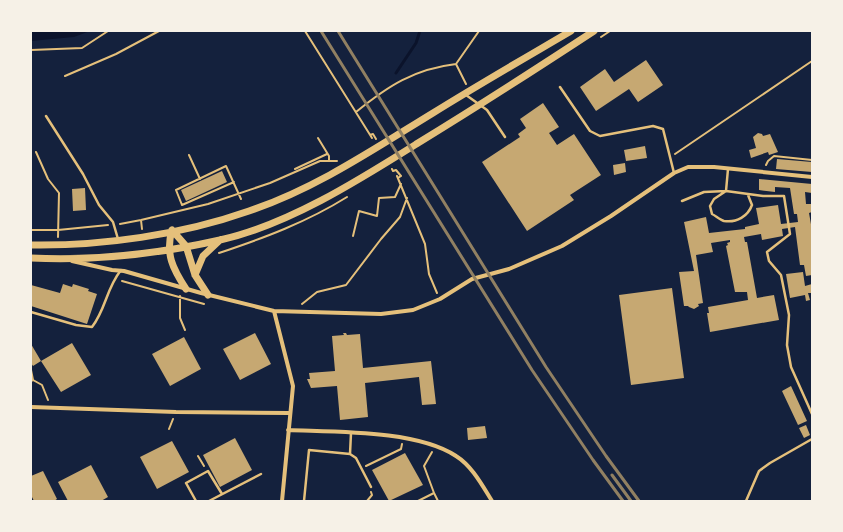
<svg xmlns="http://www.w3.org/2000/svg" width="843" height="532" font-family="Signika,sans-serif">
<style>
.water{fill:#0b132b}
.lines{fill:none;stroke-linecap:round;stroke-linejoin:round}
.stream{stroke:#0b132b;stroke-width:3}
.building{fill:#c6a872}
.path{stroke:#e5c07b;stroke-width:2}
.service{stroke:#e5c07b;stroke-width:2.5}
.minor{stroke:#e5c07b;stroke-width:4}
.secondary{stroke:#e5c07b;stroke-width:7}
.rail{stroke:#918062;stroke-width:3}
</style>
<rect width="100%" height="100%" fill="#14213d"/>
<path class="water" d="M31 31H90L74 37 31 41Z"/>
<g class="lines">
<path class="stream" d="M396 73 416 43 420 31"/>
</g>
<path class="building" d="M646 60 663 85 638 102 629 89 596 111 580 87 605 69 614 82Z
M543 103 559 127 549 133 557 145 574 134 601 175 570 195 574 200 527 231 482 162 520 137 518 134 526 128 520 119Z
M758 133 762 134 763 136 770 134 778 152 769 155 768 152 751 158 749 150 756 148 753 137Z
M645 146 647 158 626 161 624 150Z
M777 159 812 162V172L776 169Z
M625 163 626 172 614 175 613 165Z
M222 171 227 182 186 201 181 190Z
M759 179 812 184V193L805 192 806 204H812V212L809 213 812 230V275L806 276 804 265H800L795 227 782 229 783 236 762 240 761 234 744 237 745 242H747L757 298 774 295 779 320 710 332 707 313H709L708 307 748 300 747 292H735L726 246 728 245 727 243 730 242V240L711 243 713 252 696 255 703 303 698 304 699 306 694 309 689 307 688 306H684L679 272 694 271 684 222 706 217 709 233 745 229V227L759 224 756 208 778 205 781 224 798 222 797 214H794L790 188 775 187V192L759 190Z
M85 188 86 210 73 211 72 189Z
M803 272 805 286 812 284V293H808L810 300 806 301 805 295 790 298 786 274Z
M63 284 72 287 73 284 89 289 88 291 97 294 87 324 31 306V285L60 293Z
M672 288 684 378 631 385 619 295Z
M255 333 271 364 240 380 223 349Z
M343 333H346L347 335 360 334 363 368 431 361 436 404 422 405 419 377 365 383 368 417 340 420 337 386 311 388 307 379H310L309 373 335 371 332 336 344 335Z
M184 337 201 369 170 386 152 354Z
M72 343 91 375 61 392 41 361Z
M31 344 41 361 33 366 31 363Z
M791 386 807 421 798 425 782 391Z
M806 425 810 435 804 438 799 428Z
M485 426 487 438 468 440 467 428Z
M235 438 252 470 220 487 203 455Z
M172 441 189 472 157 489 140 457Z
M405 453 423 485 389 501 372 470Z
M91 465 108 497 101 501H68L58 482Z
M43 471 57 499 54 501H34L31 495V476Z"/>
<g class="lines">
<path class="path" d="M305 31 372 138
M601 37 610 31
M31 50 82 48 108 31
M65 76 116 54 159 31
M466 84 456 64 479 31
M356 112C388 86 414 69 456 64
M370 135 373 134 376 139
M318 138 329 156V160
M36 152 48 179 59 193 58 237
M675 154 812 61
M189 155 200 179
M766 165 768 161 774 156 812 160
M295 169 327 154
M392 169 393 171 396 170 401 176 398 178
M397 176 425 244 429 274 437 293
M234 182 182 205 176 190 226 166 241 199
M141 220 142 229
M120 224 141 220 208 204 270 183 320 161H337
M31 230H58L108 225
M353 236 359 211 377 216 379 198 395 197 401 184
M219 253C264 238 307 222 347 197
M122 281 204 304
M180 296V318L185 330
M302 304 317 292 346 285 381 239 400 217 407 198
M31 370 33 380
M31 381 33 380 42 385 48 400
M169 429 173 419
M198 456 204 466
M366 466 401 449 402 444
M434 493 438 501
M367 501 372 495 371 492
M418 501 434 493 424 466 432 452"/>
<path class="service" d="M560 87 590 131 600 136 653 126 663 129 674 173
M466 95 487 110 505 137
M46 116 83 174 99 205 113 222 118 239
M728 169 726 191 714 199 710 206 712 214C716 216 720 220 724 221 737 223 748 216 752 205L748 195
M682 201 704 192 726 191 763 196H784L790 234 767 252 769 261 781 275 789 315 787 345 791 367 812 414
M31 312 76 325 92 327C106 309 106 289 121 270
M350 454 351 433
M196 501 186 483 208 471 222 494
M209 501 261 474
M304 501 309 450 350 454 356 458 371 487
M746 501 759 471 770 463 812 439"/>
<path class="minor" d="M72 261 112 270 124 271 201 293 274 311 381 314 413 310 440 299 472 279 509 269 562 246 611 216 674 173 688 167H714L812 177
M274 311 293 386 282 501
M31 407 176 412 289 413
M288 430C335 432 417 430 456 456 472 466 482 485 492 501"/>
<path class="secondary" d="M172 230 186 246 195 275 208 295
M172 230C165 254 173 269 186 289
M31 245C102 246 181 235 249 211 315 189 374 149 433 113 478 85 525 58 571 31
M31 258C94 261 158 254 220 240 288 225 359 180 418 143 477 107 536 69 594 31
M195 275 203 256 220 240"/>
<path class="rail" d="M321 31 532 370 593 460 623 501
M338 31 546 367 606 456 639 501
M612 475 631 501"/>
</g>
<rect width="843" height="532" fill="none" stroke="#f6f1e7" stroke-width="64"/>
</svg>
